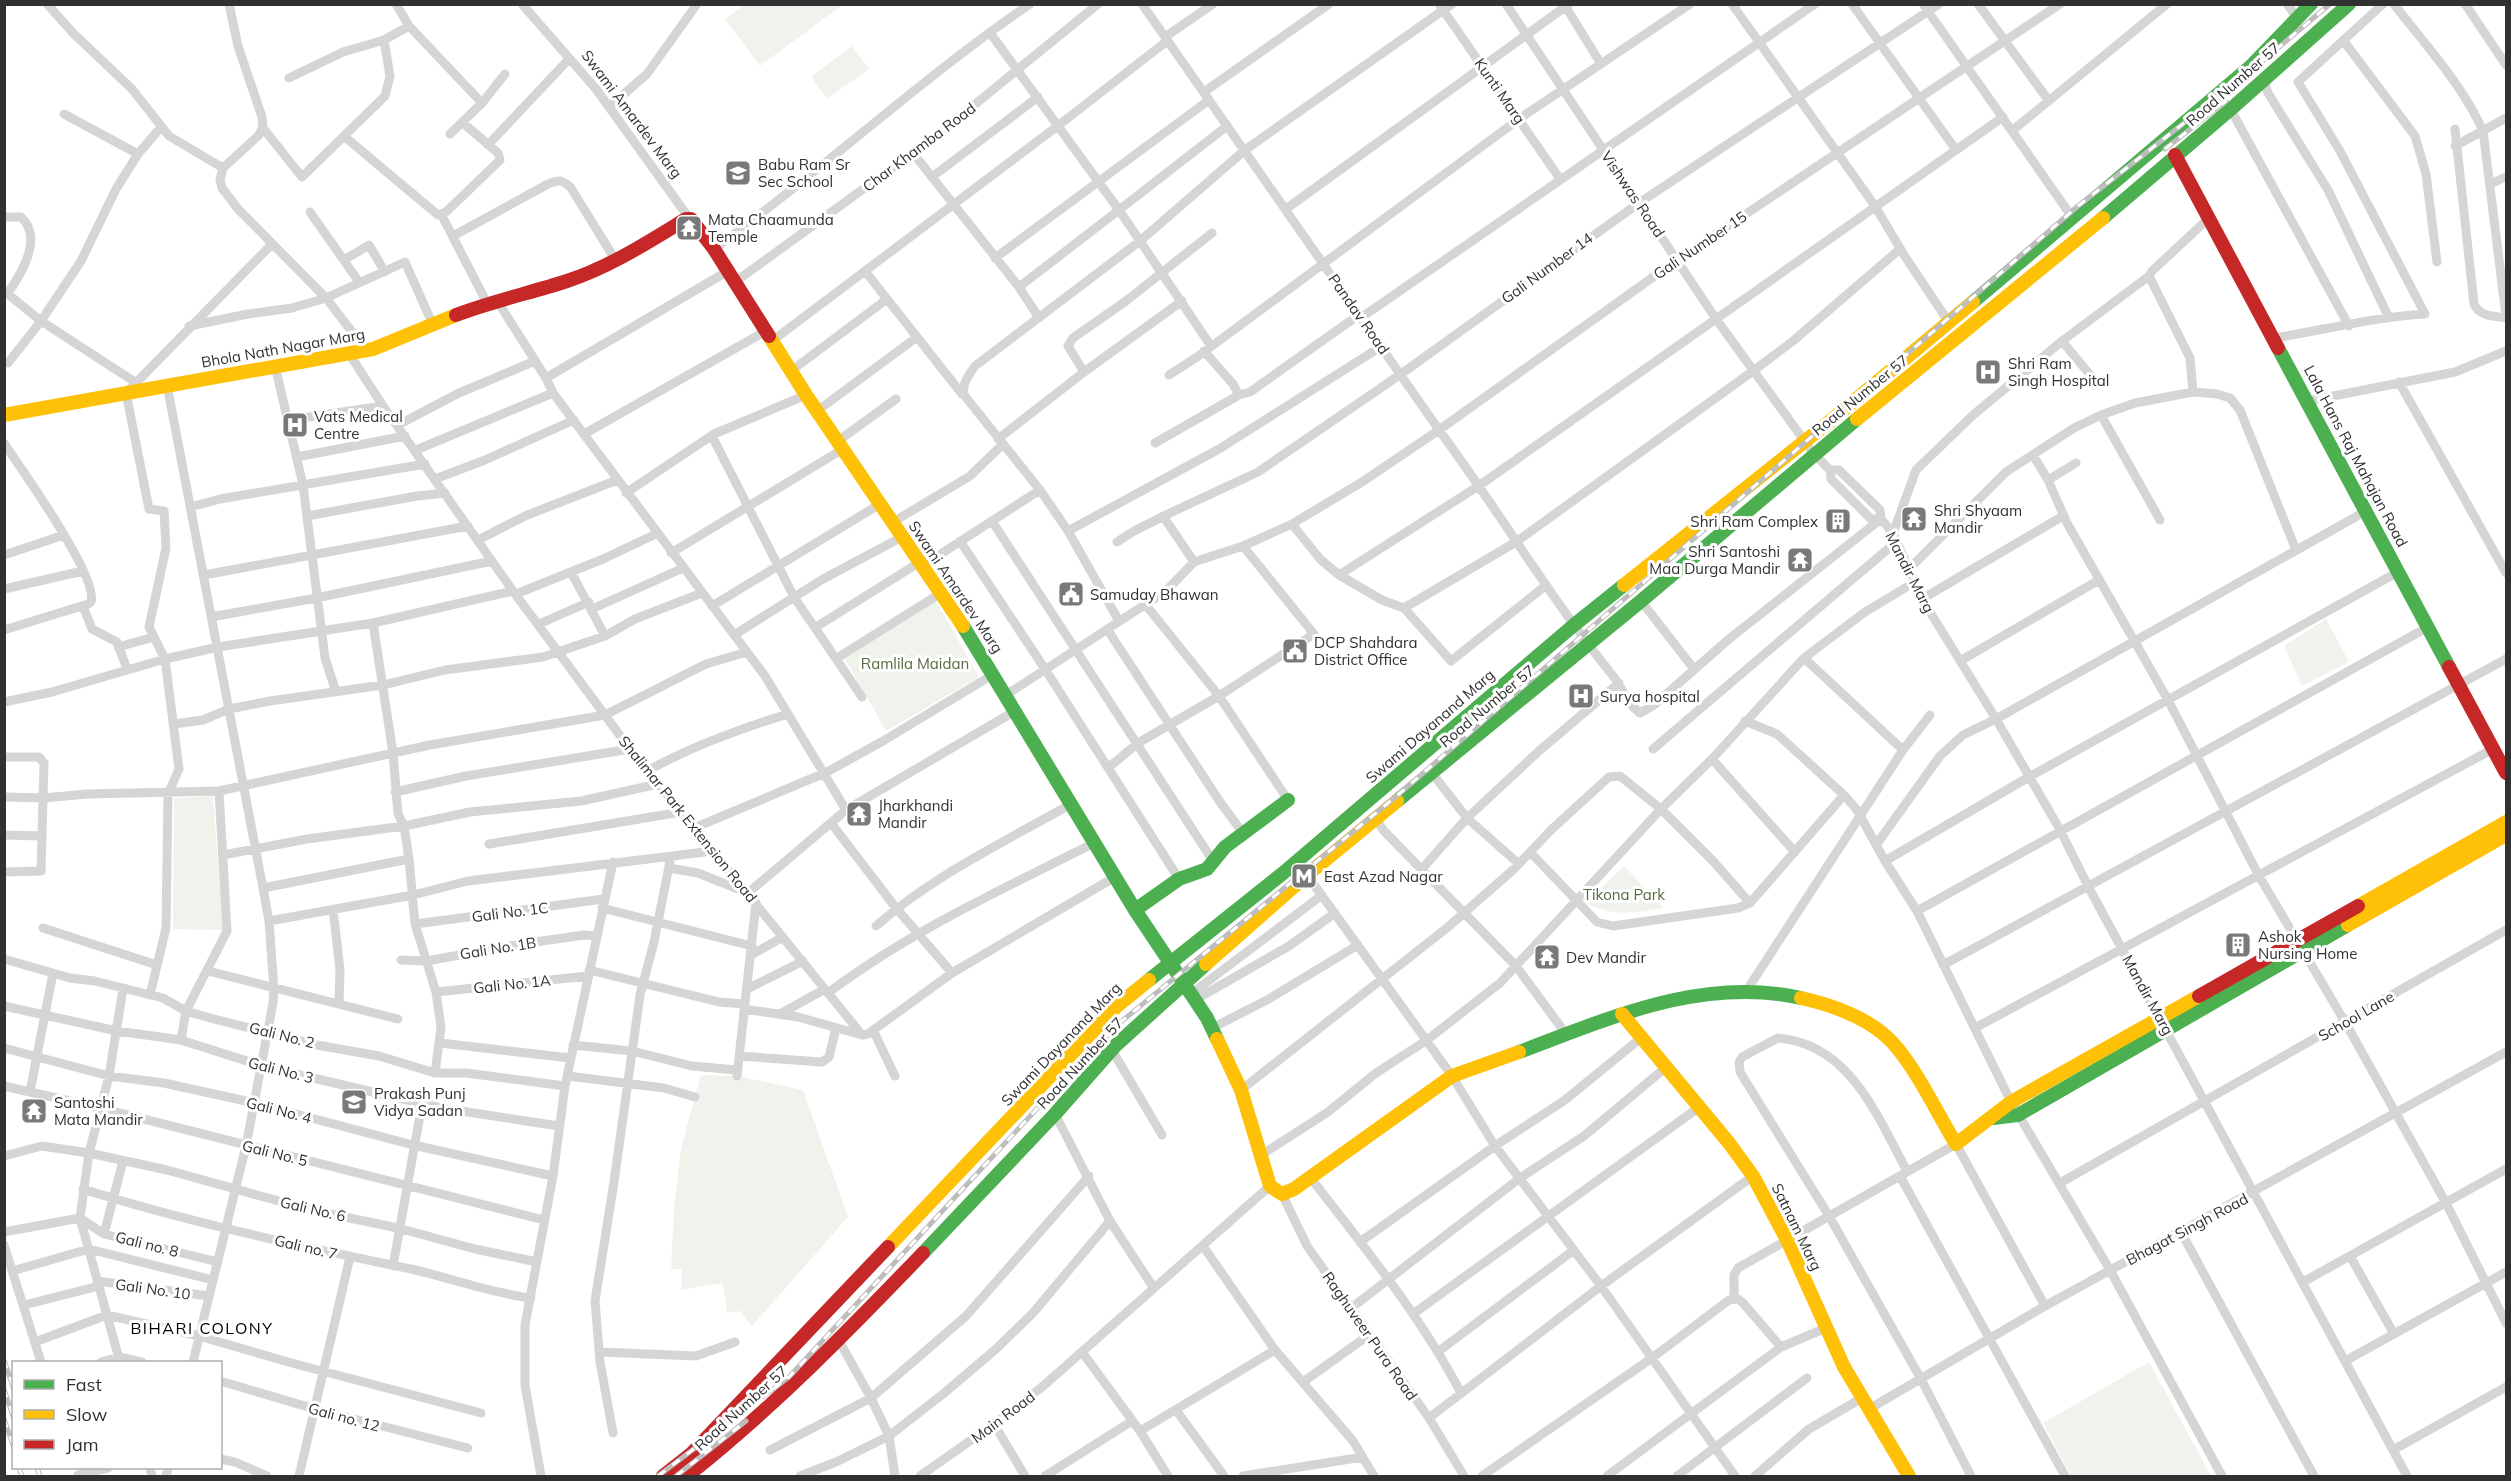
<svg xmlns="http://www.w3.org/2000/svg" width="2511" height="1481" font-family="Mulish,sans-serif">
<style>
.green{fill:#f0f3ec}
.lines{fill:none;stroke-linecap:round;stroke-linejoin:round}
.street{stroke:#d5d5d5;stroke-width:9}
.fast{stroke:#4caf50;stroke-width:14}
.slow{stroke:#ffc107;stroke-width:14}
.jam{stroke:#c62828;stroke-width:14}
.rail-casing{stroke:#bdbdbd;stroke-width:5}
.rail{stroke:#fff;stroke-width:3;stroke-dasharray:9;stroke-linecap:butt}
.labels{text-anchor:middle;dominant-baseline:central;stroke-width:6;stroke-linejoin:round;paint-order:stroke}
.street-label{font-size:15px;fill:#313131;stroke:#fff}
.poi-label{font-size:15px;fill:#313131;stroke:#fff;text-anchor:start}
.park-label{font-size:15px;fill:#556b40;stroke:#fff}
.neighbourhood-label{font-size:16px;letter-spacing:1.5px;fill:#000;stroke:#fff}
</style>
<rect width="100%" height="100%" fill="#fff"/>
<path class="green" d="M745 4H842V5L760 66 725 19Z
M852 46 869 69 827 99 811 77Z
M936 601 979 677 886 731 844 657Z
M2326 619 2349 662 2302 686 2284 646Z
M213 796 223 930 173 929 174 798Z
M1624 866 1663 908C1632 913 1615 917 1586 903Z
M701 1075 737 1076 803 1090 848 1217 752 1326 740 1311 727 1313 723 1283 681 1290 682 1269H671L674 1208 681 1148Z
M2149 1362 2211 1476H2071L2043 1423Z"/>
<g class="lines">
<path class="street" d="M47 4 74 34 132 89 169 136 223 168
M229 4 238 46 262 117 263 128 302 177 385 96 390 76 384 40
M396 4 409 26 482 103
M522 4 596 89 689 218
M1142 4 1439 430C1499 511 1550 598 1613 676 1622 687 1628 705 1640 713L1654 705 1729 639 1881 519
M1439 4 1560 179
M1506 4 1716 319 1814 454 1830 470 1831 479 1871 519H1881
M1564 4 1601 64
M1732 4 1875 206 1904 255 1948 321
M1852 4 1956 150
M1923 4 2072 217
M1978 4 2049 101
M2287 4 2298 19
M2394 4C2425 45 2463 85 2483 131L2506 316
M2465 4 2506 65
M991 34 1119 210 1019 287
M1165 37 1213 4
M2343 40 2415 136 2426 174 2437 262
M289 78 343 52 384 40 409 26
M2264 82 2268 93 2328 190 2388 316
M1204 92 1329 4
M609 107 647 74 697 4
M2231 110 2349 326
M64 114 138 154
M263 128 258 136 223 168 220 179 222 188 238 209 326 298 366 350
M2455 129 2474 304C2480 317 2494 316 2506 318
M2013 130 2167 4
M450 134 482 103 505 74
M345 137 438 215 446 212 500 160 498 153 463 123
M488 145 569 59
M2455 146 2506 118
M913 153 1019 287 1039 318
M932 177 1038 97
M2490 184 2506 177
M1286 209 1569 4
M310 212 359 282
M441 214 487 303
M4 217H21C44 238 21 274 8 293
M453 236 548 184C559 179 563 180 571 188L616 261
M714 249C822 171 920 79 1030 4
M995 258 1209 100
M344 260 369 245 385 272
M735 282 935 137 1098 4
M4 291 41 321 135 382
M887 299 962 394
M498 302 546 378 553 393 765 676 846 810
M1362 317 1815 4
M189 326 248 314 292 308 326 298 405 262 433 325
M2274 338C2324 330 2374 317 2425 314L2340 151 2298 82 2383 4
M772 341 1059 125 1167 41
M2062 341 2091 376
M1211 346 1119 210 1227 126
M1204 351 1233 384 1239 395
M348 352 383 406 513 591 630 749 862 1035 868 1034 952 973 1115 877
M8 363 41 321 81 261 116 189 138 154 161 127
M275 366 303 485 325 658 336 692
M791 371 887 299 865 271
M1084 372 1068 346 1073 338 1126 301 1212 233
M1169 375 1197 357 1519 119 1690 4
M546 378 728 271
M2399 382 2506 573
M167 385 263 888 269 921 274 989 273 1003 246 1146 193 1362
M2193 392 2190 358 2149 276 2152 271 2209 218
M2308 401 2455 372 2506 351
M817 411 917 337
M2101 415 2160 520
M289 420 383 406
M398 425 459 393 535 361
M584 434 766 331
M712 436 794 597 862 697
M998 439 1084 372 1182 301
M838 441 896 399
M4 443C21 469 99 577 91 602L88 604 4 630
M1155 443 1239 395 1250 392 1360 314
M416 450 553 393
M2033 455 2048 480 2067 523 2168 700 2259 876 2345 1022 2446 1203 2506 1323
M297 457 405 436
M1830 470H1839L1880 510 1881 519 1893 533 1922 599 1996 719 2059 828 2089 888 2407 1476
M435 479 485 460 574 420
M2048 480 2076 463
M626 493 714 434 806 395
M190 507 220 499 425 464
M307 516 417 496 445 493
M1163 516 1194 562
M992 521 1213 861
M893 522 970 476 1002 445
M1292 524 1320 559 1339 575 1480 485 2003 117
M1068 531 1219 449 1382 346
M1893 533 1916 470 1972 416 2062 341 2149 276
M478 540 525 516 617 480
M960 541 1045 669 1179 879
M1117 542 1134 531 1172 512 1258 472 1401 374 1639 203 1939 4
M671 553 843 449
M4 555 64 535
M1909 569 2006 472 2074 428 2101 415 2135 403 2193 392 2217 394 2230 398 2240 410 2296 550
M571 572 605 636
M204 575 468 526
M1339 575 1382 600 1404 608 1451 661 1545 586
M4 589 83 571
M516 594 603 559 656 534
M1922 599 2063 516
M1641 601 1694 669
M1145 604 1219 696 1288 800
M83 606 92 629 117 642 127 669
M712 606 880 504
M1404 608 1516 542 1753 371 1793 341 1900 249
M592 609 683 568
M211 617 316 598 492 561
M1119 621 1068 531 1040 490 964 395C962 383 968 376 975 366L1140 241 1245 150 1452 4
M373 623 393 753 398 814 404 826 409 859 415 924 436 992 441 1027 435 1073
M539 624 589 602
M816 627 920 562 933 559 1040 490
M1107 629 1220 802 1243 833
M734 635 823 579 902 537
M118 647 154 637
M837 658 941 593
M1804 658 1903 750
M1960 661 2099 580
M1006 695 1166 591 1194 562 1243 546 1292 524 1362 482 1439 430 1677 260 2060 4
M4 702 52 692 165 659 149 627 166 548 164 511 149 509 126 393 272 244
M1745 721 1777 734 1844 795 1857 810 1885 861 1917 911 2011 1102 2110 1270 2222 1476
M174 724 203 720 229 709 270 701 383 685 445 670 543 657 605 636 635 619 702 593
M1653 749 1896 542
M4 757H39L44 763 41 871 4 872
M1712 759 1795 852
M1108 768 1138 743 1219 696 1314 634 1243 546
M647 771C692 746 739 729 788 714
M1432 773 1467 818 1519 864
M395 792 466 776 630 749
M4 797 44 798 87 794 219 791
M1376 820 1384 831 1516 966 1566 1034
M831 823 896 908 952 973
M694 828 827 772 883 741 994 674
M4 835 41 836
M489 844 681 812
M1876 845 1940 756 1963 735 1996 719 2366 511
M1530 852 1597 922 1613 926 1738 908 1750 903 1844 795
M223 855 307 839 404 826 470 812 581 801 658 784
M1885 861 2029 777 2398 572
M669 868 698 873 748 893 846 810 1015 711
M1421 870 1467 818 1539 751 1619 683
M1307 875 1452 1076 1495 1146 1601 1286 1735 1476
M263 888 409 859
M602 908 752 946
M333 909 340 970 339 1004
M1917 911 2428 627
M269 921 413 895 468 881 713 851
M415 924 604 899
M876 926C932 876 1006 841 1071 804
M43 928 157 965
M751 955 783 937
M4 959 70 978 95 981 163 998 186 1011 214 1019 317 1045 379 1056 435 1073H466L565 1086
M401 960 426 961 521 944 584 935 596 936
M1943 965 2506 659
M589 970 719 1002 745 1004
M208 971 398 1019
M747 989 803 961
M1747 990 1903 750 1930 715
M436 992 588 976
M828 993C910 931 1003 889 1094 843
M1191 994 1322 895
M150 995 166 928 168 794 179 769 165 659 218 647 373 623 513 591
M1195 1000 1289 946 1335 913
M4 1006 117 1031 181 1040 262 1066 441 1108 559 1126
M744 1009 798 1017 862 1035
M780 1014 825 989
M1212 1028 1267 1000 1358 945
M1975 1028 2493 749
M873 1030 895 1076
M181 1040 186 1011 227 931 219 791 430 745 605 715 706 664 747 652
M440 1043 570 1058
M573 1045 632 1051 692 1066 737 1070
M4 1048 109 1076 164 1083 255 1103 413 1145 553 1176
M1112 1050 1162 1135
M739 1056 822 1062 829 1057 836 1028
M568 1076 664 1088 695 1097
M737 1076 756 903
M4 1086 100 1108 544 1220
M1241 1090 1448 927 1514 869 1551 830 1609 777 1620 776 1661 809 1713 861 1750 903
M30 1092 53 973
M1055 1114 1110 1221 1153 1287
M1261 1155 1328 1112 1376 1073 1427 1040 1500 983 1661 809 1712 759 1804 658 1865 612 1915 582
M4 1156 42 1146 89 1153 167 1170 311 1210 398 1228 475 1249 537 1262
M1907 1171C1877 1116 1850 1044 1778 1038L1742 1057 1739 1062 1740 1072 1829 1216 1921 1379 1971 1476
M1900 1176 2065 1476
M1310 1177C1364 1247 1420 1315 1461 1393
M2060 1183 2506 930
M83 1189C190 1223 301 1246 411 1269 451 1278 490 1293 531 1298
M1282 1194 1307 1246 1429 1418 1464 1476
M4 1232 80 1218 104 1234 218 1262
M2181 1232 2314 1476
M104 1234 123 1161
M1360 1242 1495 1146 1565 1100 1641 1038
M4 1245 41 1362
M1203 1246 1275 1350
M2350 1256 2394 1334
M393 1266 422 1104
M12 1271 89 1249 213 1280
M97 1281 209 1296
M2303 1282 2506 1169
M1734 1299V1275L1738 1268 1956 1144 2045 1306
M24 1305 99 1286
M1350 1309 1520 1178 1584 1136 1665 1068
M1413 1314 1698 1108
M839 1341 871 1398 889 1436 895 1476
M35 1342 107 1315 199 1336 288 1362 481 1413
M1439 1351 1574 1250
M599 1352 696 1356 735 1342
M1082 1352 1140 1431 1168 1476
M2345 1361 2506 1272
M101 1362 119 1357 142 1362
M120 1362 80 1218 89 1153 109 1076 123 989
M220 1381 315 1409 468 1448
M1303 1382 1369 1335
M1869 1409 2045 1306 2506 1052
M1176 1410 1224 1476
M1429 1418 1601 1286 1753 1176
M994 1424 1025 1476
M1140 1431 1275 1350 1353 1441 1374 1476
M613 1433 600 1362 595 1301 614 1182 640 995 654 942 671 856
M770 1450 871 1398 966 1316 1089 1176
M2393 1450 2506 1387
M220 1459 235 1462 267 1476
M150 1468 152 1476
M78 1475 108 1468
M166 1476 168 1468
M299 1476 350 1257
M541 1476 525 1385V1325L553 1176 565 1086 613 862
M800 1476 836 1462 889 1436 943 1394 996 1349 1033 1313 1110 1221
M920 1476 994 1424 1042 1387 1270 1186
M1045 1476 1132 1421
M1243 1476 1363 1457
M1482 1476 1652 1358 1729 1300 1738 1299 1743 1303 1781 1347
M1607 1476 1781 1347 1826 1328
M1677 1476 1807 1378
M1755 1476 1809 1429 1862 1398"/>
<path class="fast" d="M2103 218 2231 109 2349 4
M1973 302 2251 66 2311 4
M2278 348 2449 667
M963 626 1135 910 1207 1018 1217 1039
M1397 801 1641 601 1857 419
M1135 910 1179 879 1207 869 1225 847 1288 800
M1149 980 1282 874 1574 625 1624 585
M1519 1052C1610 1018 1702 976 1801 998
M1993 1118 2018 1115 2348 925
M923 1253 1055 1114 1115 1046 1206 964"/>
<path class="slow" d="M769 336 806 395 963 626
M4 415 373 349 456 315
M1857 419 2103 218
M1624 585 1829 422 1973 302
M2358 906 2506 822
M2348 925 2506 835
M1206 964 1307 875 1397 801
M1801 998C1832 1005 1869 1018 1892 1042 1916 1068 1937 1113 1956 1144L2011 1102 2199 996
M1622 1014 1729 1143 1753 1176 1787 1240 1844 1367 1909 1476
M1217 1039 1241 1090 1270 1186 1282 1194 1294 1189 1452 1076 1519 1052
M888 1247 1117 1006 1149 980"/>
<path class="jam" d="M2175 155 2278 348
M456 315C493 301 530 293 567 281 610 267 648 242 686 219H691L714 249 769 336
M2449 667 2506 773
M2199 996 2358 906
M663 1476 691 1454 888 1247
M687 1476C772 1409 848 1331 923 1253"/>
<defs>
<path id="rail" d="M2165 149 2226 101
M4 1360 14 1390
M4 1389 14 1419
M4 1419 14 1448
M19 1468 22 1476
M37 1468 40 1476
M658 1476 789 1377 1069 1074 1122 1021 1399 794 2078 206 2253 69 2330 4
M676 1476 746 1421"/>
</defs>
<use href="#rail" class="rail-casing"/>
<use href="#rail" class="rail"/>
</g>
<defs>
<symbol id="school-square" viewBox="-11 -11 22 22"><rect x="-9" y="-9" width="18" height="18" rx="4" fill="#797979" stroke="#fff"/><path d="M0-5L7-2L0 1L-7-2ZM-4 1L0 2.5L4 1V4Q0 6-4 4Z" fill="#fff"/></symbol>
<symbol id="temple-square" viewBox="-11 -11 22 22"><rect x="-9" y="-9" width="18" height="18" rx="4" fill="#797979" stroke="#fff"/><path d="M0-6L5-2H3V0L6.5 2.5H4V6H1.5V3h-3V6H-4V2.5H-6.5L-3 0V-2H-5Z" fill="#fff"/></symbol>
<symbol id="hospital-square" viewBox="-11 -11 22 22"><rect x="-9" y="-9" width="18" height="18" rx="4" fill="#797979" stroke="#fff"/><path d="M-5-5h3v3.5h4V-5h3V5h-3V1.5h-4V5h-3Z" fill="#fff"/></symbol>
<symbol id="building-square" viewBox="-11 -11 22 22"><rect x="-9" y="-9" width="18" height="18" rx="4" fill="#797979" stroke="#fff"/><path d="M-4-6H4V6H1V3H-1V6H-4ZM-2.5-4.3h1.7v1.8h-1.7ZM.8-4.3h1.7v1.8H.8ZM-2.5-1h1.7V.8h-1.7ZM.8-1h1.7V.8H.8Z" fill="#fff"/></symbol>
<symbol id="civic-square" viewBox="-11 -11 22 22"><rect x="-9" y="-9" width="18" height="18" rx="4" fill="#797979" stroke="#fff"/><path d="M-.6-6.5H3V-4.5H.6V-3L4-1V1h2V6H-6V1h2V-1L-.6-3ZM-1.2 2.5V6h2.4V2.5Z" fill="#fff"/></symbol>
<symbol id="metro-square" viewBox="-11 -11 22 22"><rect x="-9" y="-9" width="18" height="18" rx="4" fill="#797979" stroke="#fff"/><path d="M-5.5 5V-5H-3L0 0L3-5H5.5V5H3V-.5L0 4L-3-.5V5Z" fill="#fff"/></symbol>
</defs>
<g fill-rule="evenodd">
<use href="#school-square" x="723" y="158" width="30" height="30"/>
<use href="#temple-square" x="674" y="213" width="30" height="30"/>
<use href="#hospital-square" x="1973" y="357" width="30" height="30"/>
<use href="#hospital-square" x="280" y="410" width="30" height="30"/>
<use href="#temple-square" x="1899" y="504" width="30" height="30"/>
<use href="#building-square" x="1823" y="506" width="30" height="30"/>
<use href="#temple-square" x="1785" y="545" width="30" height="30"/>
<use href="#civic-square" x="1056" y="579" width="30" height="30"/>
<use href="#civic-square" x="1280" y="636" width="30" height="30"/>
<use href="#hospital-square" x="1566" y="681" width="30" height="30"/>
<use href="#temple-square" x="844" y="799" width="30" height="30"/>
<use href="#metro-square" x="1289" y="861" width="30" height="30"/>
<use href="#building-square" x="2223" y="930" width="30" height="30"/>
<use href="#temple-square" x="1532" y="942" width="30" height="30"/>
<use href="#school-square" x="339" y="1087" width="30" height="30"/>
<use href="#temple-square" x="19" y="1096" width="30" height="30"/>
</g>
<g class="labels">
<g class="street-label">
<text transform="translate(2233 84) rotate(-41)">Road Number 57</text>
<text transform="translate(1500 91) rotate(55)">Kunti Marg</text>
<text transform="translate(632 114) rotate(53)">Swami Amardev Marg</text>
<text transform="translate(919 147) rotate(-37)">Char Khamba Road</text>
<text transform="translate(1633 194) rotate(56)">Vishwas Road</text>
<text transform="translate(1700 245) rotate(-34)">Gali Number 15</text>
<text transform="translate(1547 268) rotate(-36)">Gali Number 14</text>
<text transform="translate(1359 314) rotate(55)">Pandav Road</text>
<text transform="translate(283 348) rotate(-10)">Bhola Nath Nagar Marg</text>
<text transform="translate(1860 395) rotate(-39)">Road Number 57</text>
<text transform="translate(2356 456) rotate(62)">Lala Hans Raj Mahajan Road</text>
<text transform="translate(1910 572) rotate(63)">Mandir Marg</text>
<text transform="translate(956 587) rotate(56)">Swami Amardev Marg</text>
<text transform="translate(1487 706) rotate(-40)">Road Number 57</text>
<text transform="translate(1430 726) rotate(-41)">Swami Dayanand Marg</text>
<text transform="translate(688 819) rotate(51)">Shalimar Park Extension Road</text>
<text transform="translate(510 912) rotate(-7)">Gali No. 1C</text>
<text transform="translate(498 948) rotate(-9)">Gali No. 1B</text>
<text transform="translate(512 984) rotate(-6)">Gali No. 1A</text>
<text transform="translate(2148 995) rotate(61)">Mandir Marg</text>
<text transform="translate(2356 1016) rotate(-30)">School Lane</text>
<text transform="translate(282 1035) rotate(14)">Gali No. 2</text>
<text transform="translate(1061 1044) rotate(-46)">Swami Dayanand Marg</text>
<text transform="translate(1080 1063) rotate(-47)">Road Number 57</text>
<text transform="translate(281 1070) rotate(14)">Gali No. 3</text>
<text transform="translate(279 1110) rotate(14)">Gali No. 4</text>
<text transform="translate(275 1153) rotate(14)">Gali No. 5</text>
<text transform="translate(313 1209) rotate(13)">Gali No. 6</text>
<text transform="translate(1797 1227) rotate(64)">Satnam Marg</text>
<text transform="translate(2187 1229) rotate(-28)">Bhagat Singh Road</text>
<text transform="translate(147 1244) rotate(14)">Gali no. 8</text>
<text transform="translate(306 1247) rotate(13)">Gali no. 7</text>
<text transform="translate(153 1289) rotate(8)">Gali No. 10</text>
<text transform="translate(1370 1336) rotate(55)">Raghuveer Pura Road</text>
<text transform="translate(741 1408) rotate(-42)">Road Number 57</text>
<text transform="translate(344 1417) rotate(15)">Gali no. 12</text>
<text transform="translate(1003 1417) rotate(-37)">Main Road</text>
</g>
<g class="poi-label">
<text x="758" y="164">Babu Ram Sr<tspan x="758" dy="17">Sec School</tspan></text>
<text x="708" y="219">Mata Chaamunda<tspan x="708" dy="17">Temple</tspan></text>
<text x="2008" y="363">Shri Ram<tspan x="2008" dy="17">Singh Hospital</tspan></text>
<text x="314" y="416">Vats Medical<tspan x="314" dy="17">Centre</tspan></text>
<text x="1934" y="510">Shri Shyaam<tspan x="1934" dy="17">Mandir</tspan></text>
<text x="1818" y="521" text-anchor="end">Shri Ram Complex</text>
<text x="1780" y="551" text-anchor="end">Shri Santoshi<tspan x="1780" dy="17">Maa Durga Mandir</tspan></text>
<text x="1090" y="594">Samuday Bhawan</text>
<text x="1314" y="642">DCP Shahdara<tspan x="1314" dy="17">District Office</tspan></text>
<text x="1600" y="696">Surya hospital</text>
<text x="878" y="805">Jharkhandi<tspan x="878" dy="17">Mandir</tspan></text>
<text x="1324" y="876">East Azad Nagar</text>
<text x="2258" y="936">Ashok<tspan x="2258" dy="17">Nursing Home</tspan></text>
<text x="1566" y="957">Dev Mandir</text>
<text x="374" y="1093">Prakash Punj<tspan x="374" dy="17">Vidya Sadan</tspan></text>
<text x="54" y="1102">Santoshi<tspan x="54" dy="17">Mata Mandir</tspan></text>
</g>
<g class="park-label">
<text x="915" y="663">Ramlila Maidan</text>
<text x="1624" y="894">Tikona Park</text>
</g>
<g class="neighbourhood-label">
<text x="202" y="1328">BIHARI COLONY</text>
</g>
</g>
<rect width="2511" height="1481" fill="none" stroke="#313131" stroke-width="12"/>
<rect x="12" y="1361" width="210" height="108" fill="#ffffff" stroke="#adadad" stroke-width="1.5"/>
<rect x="24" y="1380" width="30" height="9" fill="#4caf50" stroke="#adadad" stroke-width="1.5"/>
<text x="66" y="1391" font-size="18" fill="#313131">Fast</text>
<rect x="24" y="1410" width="30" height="9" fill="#ffc107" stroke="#adadad" stroke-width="1.5"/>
<text x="66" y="1421" font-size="18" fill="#313131">Slow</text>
<rect x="24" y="1440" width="30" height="9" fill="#c62828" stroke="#adadad" stroke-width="1.5"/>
<text x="66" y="1451" font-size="18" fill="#313131">Jam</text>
</svg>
